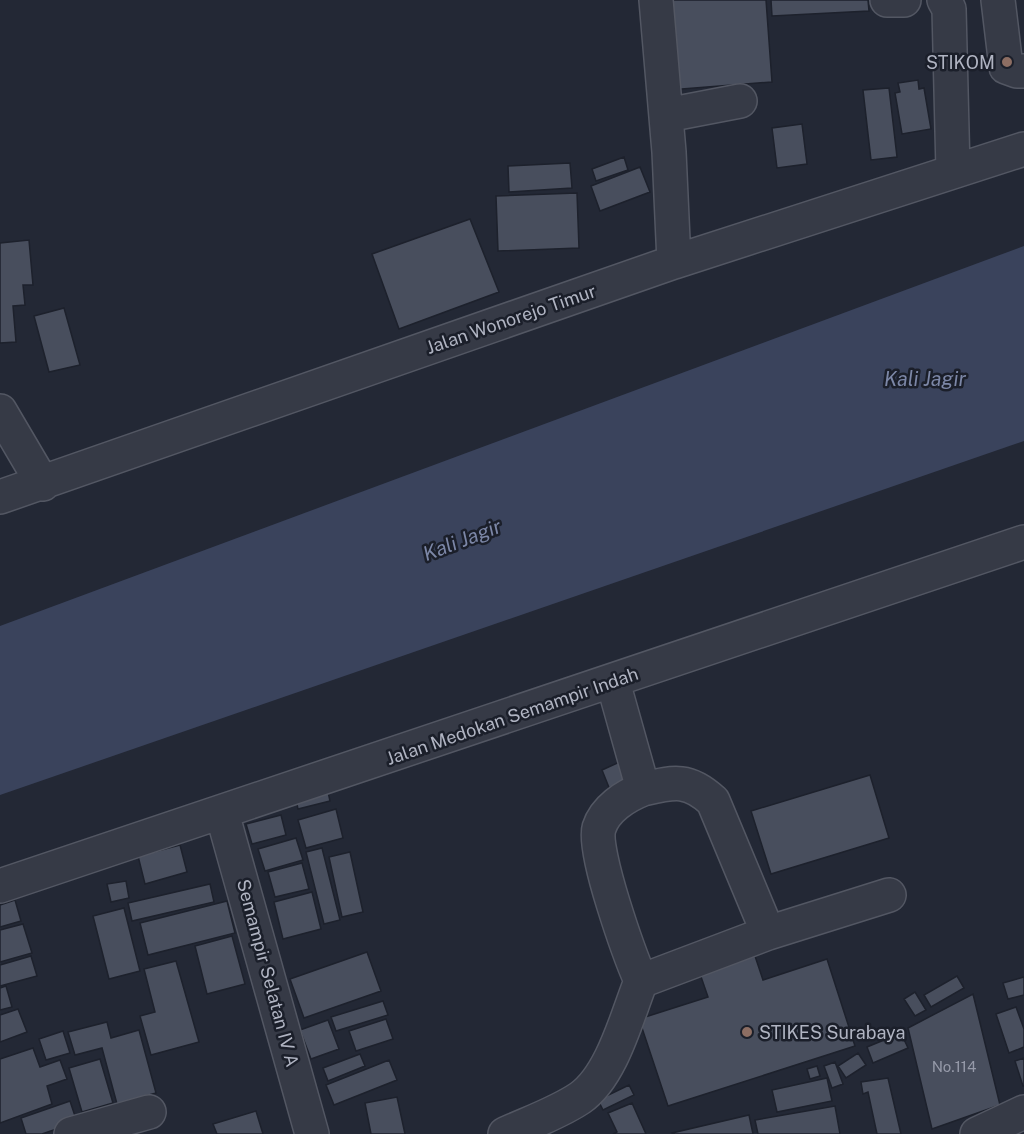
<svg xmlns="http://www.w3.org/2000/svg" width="1024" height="1134" font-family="'Public Sans',sans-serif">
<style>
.water{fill:#3a435c}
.building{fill:#484e5d;stroke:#1d212c;stroke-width:1.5}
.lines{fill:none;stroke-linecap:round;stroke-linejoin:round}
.minor-casing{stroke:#535763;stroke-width:36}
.minor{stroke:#363a46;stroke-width:33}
.education-dot{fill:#8d6e63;stroke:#1b1f2a;stroke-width:2}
.labels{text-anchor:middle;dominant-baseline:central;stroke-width:5;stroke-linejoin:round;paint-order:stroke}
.number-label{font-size:15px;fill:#969aa9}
.poi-label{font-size:18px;fill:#b0b4c2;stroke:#1b1f2a;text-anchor:end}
.street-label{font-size:18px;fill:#b0b4c2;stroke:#1b1f2a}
.water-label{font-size:20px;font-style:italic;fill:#7c87a7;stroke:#1b1f2a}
</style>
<rect width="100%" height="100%" fill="#232835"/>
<path class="water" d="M1024 246V441L0 795V626Z"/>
<path class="building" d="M662 0H766L772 82 669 90Z
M771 0H868L869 11 772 16Z
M918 80 919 89 924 88 931 129 902 134 895 93 900 92 898 83Z
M889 88 897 157 871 160 863 90Z
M802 124 807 164 777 168 772 128Z
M624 157 628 170 596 181 592 169Z
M570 163 572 188 509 192 508 166Z
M640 167 650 192 600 211 591 186Z
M577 193 579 248 498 251 496 196Z
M470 219 499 292 399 329 372 254Z
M29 240 33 285H23L25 305 13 306 16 342 0 343V243Z
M64 308 80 365 49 372 34 316Z
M624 760 632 781 610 790 602 770Z
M870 775 889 838 771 874 751 811Z
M327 787 330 801 298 809 295 795Z
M336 809 343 838 306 848 298 820Z
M281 815 286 835 252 844 246 824Z
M296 838 303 860 265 871 258 849Z
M180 845 187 872 145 884 138 856Z
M322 848 340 920 324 924 306 852Z
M350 852 363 912 342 917 329 857Z
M302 863 309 889 275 897 268 872Z
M126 881 129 898 111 902 107 884Z
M210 884 214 902 132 921 128 903Z
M312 892 321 929 283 939 274 902Z
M15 900 21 921 0 927V905Z
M227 901 235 933 148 955 140 923Z
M124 908 140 971 109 979 93 916Z
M23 924 32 953 0 962V930Z
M232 936 245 984 207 994 195 946Z
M753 950 763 980 827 959 855 1046 668 1106 639 1019 708 997 698 968Z
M367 952 381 991 304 1018 290 979Z
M31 956 37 976 0 986V965Z
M176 961 199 1042 151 1055 140 1016 155 1012 144 969Z
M957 976 964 988 931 1007 924 995Z
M1024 977V995L1008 999 1003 983Z
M6 986 12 1007 0 1010V988Z
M915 992 926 1010 915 1016 904 999Z
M973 994 1000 1105 932 1129 908 1028Z
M383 1001 388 1015 336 1031 331 1017Z
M1016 1007 1024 1029V1047L1009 1053 996 1014Z
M18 1009 27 1032 0 1042V1015Z
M386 1019 393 1039 356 1051 349 1031Z
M328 1020 339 1049 311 1059 300 1030Z
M107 1022 111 1038 139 1030 156 1093 117 1104 102 1048 75 1055 68 1032Z
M63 1031 70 1053 46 1060 39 1039Z
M901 1033 908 1048 873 1063 867 1047Z
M33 1048 40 1067 60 1060 67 1079 47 1086 52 1104 0 1123V1059Z
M858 1053 866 1065 846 1078 838 1066Z
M360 1054 365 1066 328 1081 323 1068Z
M1024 1058V1086H1023L1015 1061Z
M100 1059 113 1103 82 1112 69 1068Z
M389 1060 397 1080 334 1105 326 1085Z
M835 1062 843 1084 832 1088 824 1066Z
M817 1066 820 1076 810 1079 807 1069Z
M827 1078 832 1101 777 1112 772 1090Z
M888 1078 901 1134H877L868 1092 863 1094 861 1082Z
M629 1085 634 1095 603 1110 598 1100Z
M397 1097 405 1134H371L365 1103Z
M70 1101 77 1122 42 1134H26L21 1118Z
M632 1103 646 1134H613L617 1132 608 1113Z
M835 1106 840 1134H758L755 1120Z
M256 1111 263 1134H217L213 1124Z
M749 1115 753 1134H673L672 1133Z"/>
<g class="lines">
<defs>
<path id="minor" d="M656 0 669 152 674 262
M887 0H904
M944 0 949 9 953 171
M998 0 1006 67 1017 71H1024
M667 115 740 101
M0 411 43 484
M0 497 674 262 1024 149
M643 789C674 782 688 778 713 801L768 933
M222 813 312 1134
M0 886 1024 542
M641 981 768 933 889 895
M71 1134 149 1112
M505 1134C529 1123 558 1113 580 1098 612 1076 627 1016 641 981 630 956 592 851 599 828 605 809 625 796 643 789L613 682
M977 1134 1024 1112"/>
</defs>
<use href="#minor" class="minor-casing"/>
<use href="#minor" class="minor"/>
</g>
<g class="education-dot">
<circle cx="1007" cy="62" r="6"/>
<circle cx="747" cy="1032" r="6"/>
</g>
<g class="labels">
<g class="number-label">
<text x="954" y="1066">No.114</text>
</g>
<g class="poi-label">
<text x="995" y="62">STIKOM</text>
<text x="759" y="1032" text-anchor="start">STIKES Surabaya</text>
</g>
<g class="street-label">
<text transform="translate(511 319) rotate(-19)">Jalan Wonorejo Timur</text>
<text transform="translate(512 716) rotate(-19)">Jalan Medokan Semampir Indah</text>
<text transform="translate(268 973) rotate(75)">Semampir Selatan IV A</text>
</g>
<g class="water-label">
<text x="925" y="379">Kali Jagir</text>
<text transform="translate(462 540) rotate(-21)">Kali Jagir</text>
</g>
</g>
</svg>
